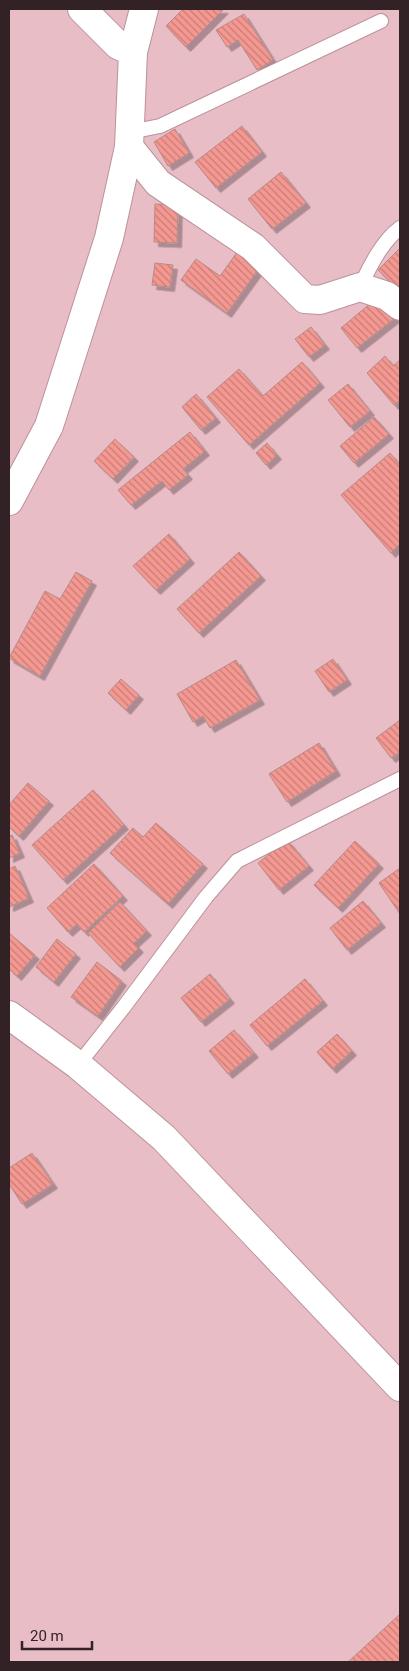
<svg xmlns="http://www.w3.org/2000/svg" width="409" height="1671" font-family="Roboto,sans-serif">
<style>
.building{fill:url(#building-back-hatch);stroke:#b48b87;filter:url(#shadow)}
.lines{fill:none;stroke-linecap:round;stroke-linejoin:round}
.service-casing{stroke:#bb929a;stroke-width:16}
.minor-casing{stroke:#bb929a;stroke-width:30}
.tertiary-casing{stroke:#bb929a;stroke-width:30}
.service{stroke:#fff;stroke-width:14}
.minor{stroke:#fff;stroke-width:28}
.tertiary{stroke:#fff;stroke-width:28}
</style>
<defs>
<pattern id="building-back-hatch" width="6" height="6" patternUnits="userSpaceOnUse" patternTransform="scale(1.25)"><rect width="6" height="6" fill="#f59891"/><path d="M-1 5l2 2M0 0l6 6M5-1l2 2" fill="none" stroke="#c77c76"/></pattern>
<filter id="shadow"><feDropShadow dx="4.5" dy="4.5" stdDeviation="0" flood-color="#0004"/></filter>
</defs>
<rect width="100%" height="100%" fill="#e9bdc6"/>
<path class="building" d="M183 9H224L186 47 166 26Z
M244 14 273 60 257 70 238 40 227 47 216 30Z
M242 126 262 152 216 188 195 162Z
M175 129 189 153 168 166 154 142Z
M281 172 306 203 272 229 248 199Z
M155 204 178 205 177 243 154 242Z
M399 249 400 251V291L378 270Z
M238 251 260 267 227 313 181 280 196 259 220 276Z
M155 263 173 265 170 287 152 285Z
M378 297 395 318 357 348 341 328Z
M311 327 325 345 309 357 295 339Z
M385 356 393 366 400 360V400L394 405 367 373Z
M302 362 320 383 249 445 207 397 239 369 263 396Z
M348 384 370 411 350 427 328 400Z
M196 394 216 418 201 430 182 407Z
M374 417 389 434 354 463 340 446Z
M190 432 205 451 183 469 188 475 169 490 162 481 131 505 118 490Z
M115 439 134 457 113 479 94 461Z
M267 443 277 455 266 465 256 453Z
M390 453 400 465V544L391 553 341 495Z
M169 534 190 559 156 590 133 566Z
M239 552 261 576 199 633 177 609Z
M76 572 92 581 40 676 9 658 45 591 60 599Z
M333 659 347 680 329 692 315 671Z
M236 660 260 700 210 728 203 716 193 722 177 694Z
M121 679 139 695 126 710 108 693Z
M400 720V752L391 758 376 738Z
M319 743 336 771 287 802 269 774Z
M28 783 49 801 19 836 9 827V805Z
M93 790 124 825 63 880 32 845Z
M156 823 203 864 168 904 110 853 133 828 143 837Z
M12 835 20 853 9 858V836Z
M287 840 309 866 279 890 258 863Z
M355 841 379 864 338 908 314 885Z
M94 864 123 896 84 932 77 924 68 932 47 908Z
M15 866 29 898 9 907V869Z
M400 868V914L379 883Z
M363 901 381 923 347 950 330 928Z
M120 902 147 931 134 943 139 948 120 967 88 933Z
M9 933 35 955 17 976 9 969Z
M57 939 76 954 54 982 36 967Z
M97 962 122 981 98 1016 71 997Z
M210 974 230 999 201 1022 181 998Z
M305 979 323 1001 267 1046 250 1025Z
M234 1030 254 1053 228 1074 209 1051Z
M337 1034 352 1051 332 1069 317 1052Z
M32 1153 53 1184 22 1204 9 1184V1168Z
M400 1614V1662H348Z"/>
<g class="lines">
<defs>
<path id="service" d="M130 132 160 126 381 21
M360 287C369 268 382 241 400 228
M78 1065 123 1008 206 897 237 861 400 779"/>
<path id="minor" d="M82 9 118 45 133 52
M129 147 158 183 253 247 305 299 320 300 360 287 387 296 400 306
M9 1015 78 1065 164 1138 400 1387"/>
<path id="tertiary" d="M9 501 49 426 109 238 129 147 133 52 144 9"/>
</defs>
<use href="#service" class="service-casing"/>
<use href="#minor" class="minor-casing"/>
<use href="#tertiary" class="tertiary-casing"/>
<use href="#service" class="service"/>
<use href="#minor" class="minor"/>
<use href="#tertiary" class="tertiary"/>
</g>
<rect width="409" height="1671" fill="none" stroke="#322125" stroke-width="20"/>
<path d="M22 1641v8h70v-8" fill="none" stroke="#322125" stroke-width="2.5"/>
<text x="30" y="1641" font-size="15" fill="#322125" stroke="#e9bdc6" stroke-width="4" paint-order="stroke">20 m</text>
</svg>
